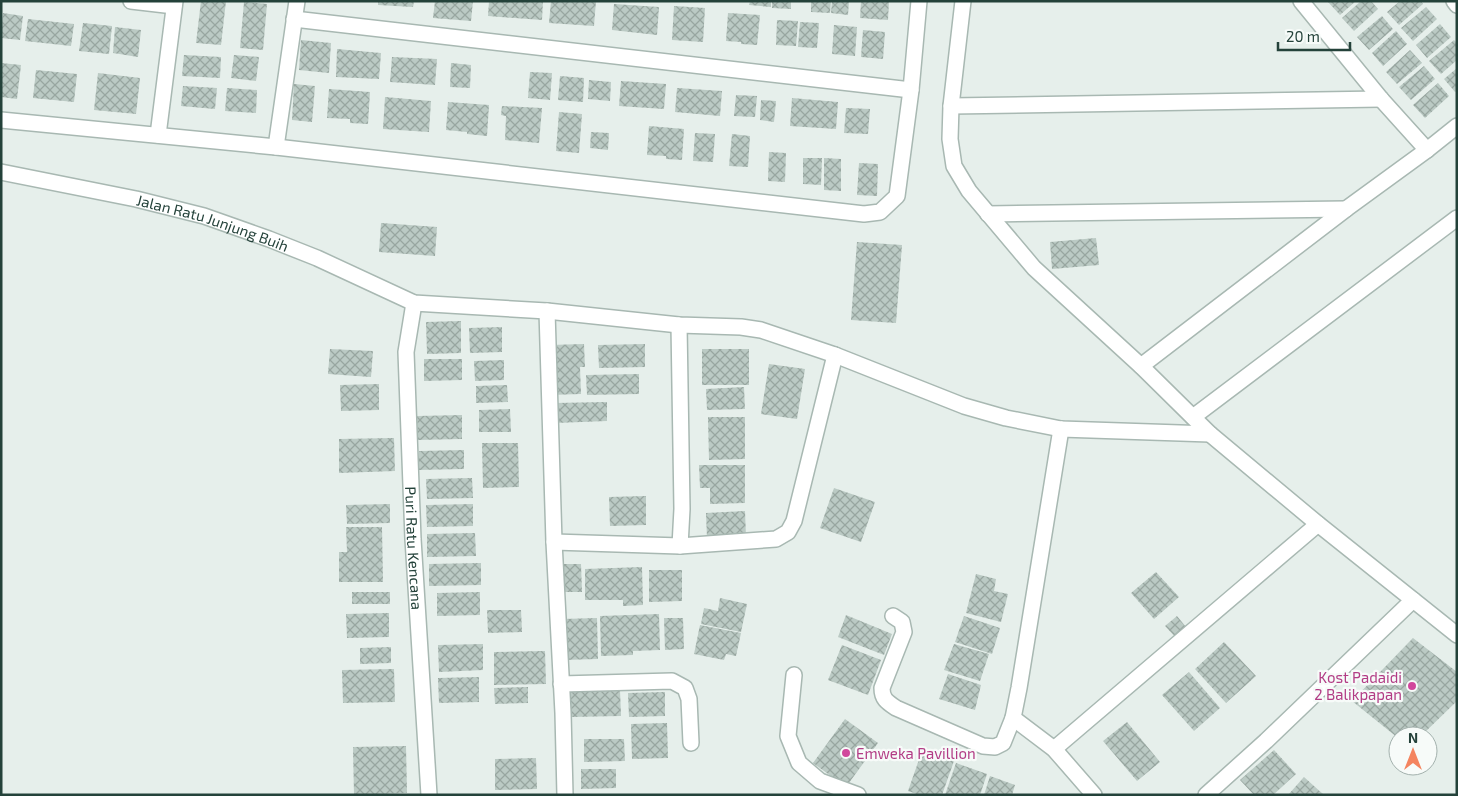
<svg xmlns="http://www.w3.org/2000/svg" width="1458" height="796" font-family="'Exo 2',sans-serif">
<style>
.building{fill:url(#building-cross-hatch)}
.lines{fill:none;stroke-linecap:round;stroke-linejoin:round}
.minor-casing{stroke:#a8b8b2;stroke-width:18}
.minor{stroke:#fff;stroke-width:15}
.hotel-dot{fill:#d1479c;stroke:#f7fbf9;stroke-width:2}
.labels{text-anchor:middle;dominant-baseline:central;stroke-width:4.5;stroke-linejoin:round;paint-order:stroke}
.street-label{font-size:15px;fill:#24423a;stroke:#f7fbf9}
.hotel-label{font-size:15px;fill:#b23c85;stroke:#f7fbf9;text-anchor:end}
</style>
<defs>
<pattern id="building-cross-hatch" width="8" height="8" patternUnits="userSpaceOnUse" patternTransform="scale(1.25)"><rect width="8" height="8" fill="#bbcac4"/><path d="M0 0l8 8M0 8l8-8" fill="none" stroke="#98a6a0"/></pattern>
</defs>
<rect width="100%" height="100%" fill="#e6efeb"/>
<path class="building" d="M201 1H226L221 45 196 43Z
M378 1H414L413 7 378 5Z
M435 1H473L471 21 433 18Z
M489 1H543L542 20 488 16Z
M551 1H596L594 26 549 23Z
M750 1H771V7L749 5Z
M772 1H791V9L772 8Z
M811 1H831L830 13 811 12Z
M832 1H849L848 15 831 13Z
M861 1H889L888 20 860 18Z
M1330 1H1356L1340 15 1328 2Z
M1361 1H1371L1378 9 1354 31 1342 18Z
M1400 1H1421L1423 4 1399 25 1387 12Z
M244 2 267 4 263 50 240 48Z
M614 4 659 7 657 35 612 30Z
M674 6 705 8 703 42 672 40Z
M1426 7 1437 19 1413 41 1401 28Z
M3 13 23 16 20 40 1 38Z
M728 13 760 15 757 45 741 44V42L726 41Z
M1382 16 1393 29 1369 50 1357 37Z
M28 19 74 24 71 46 25 41Z
M777 20 798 21 796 46 776 45Z
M800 22 819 23 817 48 798 47Z
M83 23 112 26 109 54 79 51Z
M1440 24 1451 37 1427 58 1416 45Z
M834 25 857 27 855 56 832 54Z
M115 27 141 30 138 57 113 53Z
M863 30 885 32 883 59 861 57Z
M1396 31 1407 44 1383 66 1372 53Z
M301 40 331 43 329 73 299 70Z
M1454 40 1457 43V60L1441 74 1429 61Z
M337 49 381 53 379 79 336 77Z
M1410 50 1422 63 1397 84 1386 72Z
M184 55 221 57 220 78 182 76Z
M234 55 259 57 256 81 231 78Z
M392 57 437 59 435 85 390 82Z
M1 63 21 65 17 99 1 97Z
M451 63 471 65 470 88 450 87Z
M1424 66 1435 79 1411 100 1399 87Z
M1457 68V91L1455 92 1444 79Z
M36 70 77 74 74 102 33 98Z
M530 72 552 73 550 100 528 98Z
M98 73 140 78 136 114 94 110Z
M560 76 584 78 583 102 558 100Z
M589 80 611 82 610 101 588 99Z
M621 81 666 84 664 109 619 106Z
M1438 83 1449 96 1425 118 1413 105Z
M294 84 315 86 312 122 292 120Z
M183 86 217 88 215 109 181 106Z
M227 88 257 90 256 113 225 111Z
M677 88 722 91 720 116 675 112Z
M329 89 370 92 368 124 350 123V119L327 118Z
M736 95 757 96 755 117 734 116Z
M385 97 431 101 429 132 383 129Z
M792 98 838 102 836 129 790 126Z
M761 100 776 101 774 122 760 120Z
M448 102 489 105 487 136 467 134V132L446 130Z
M502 106 542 108 539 143 505 140 506 116 501 115Z
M846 108 870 109 868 134 844 133Z
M559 112 582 114 579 153 556 151Z
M649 126 684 129 682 160 666 159V156L647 155Z
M591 132 609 133 608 150 590 148Z
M695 133 715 134 713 162 693 161Z
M732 134 750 136 748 167 729 166Z
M769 152 786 153 785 182 768 181Z
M803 158H822L821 185 803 184Z
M824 158 841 159V191L824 190Z
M859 163 878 164 877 196 857 195Z
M381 223 437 227 435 256 379 252Z
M1096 238 1099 265 1052 269 1050 242Z
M857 242 902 245 896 323 851 320Z
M461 321V353L427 354 426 322Z
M502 327V352L470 353 469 328Z
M584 344 585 367H580L581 394 550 395 549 345Z
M645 344V367L599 368 598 345Z
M330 349 373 351 371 377 328 374Z
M702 349H749V385H702Z
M424 359H462V380L424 381Z
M504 360V380L475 381 474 361Z
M769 364 805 369 797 419 761 414Z
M639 374V394L587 395 586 375Z
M379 384V410L341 411 340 385Z
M507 385 508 402 476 403V386Z
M744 387 745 409 707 410 706 389Z
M607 402V421L556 423 555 403Z
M510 409 511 432H479V410Z
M462 415V439L418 440 417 416Z
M708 417H745V459L709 460Z
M394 438 395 471 339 473V439Z
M482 443H518L519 487 483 488Z
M464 450V469L419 470V451Z
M699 465H745V503L710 504V488H700Z
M472 478 473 498 427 499 426 479Z
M834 488 875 502 861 542 820 528Z
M646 496V525L610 526 609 497Z
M390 504V523L347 524 346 505Z
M473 504V526L427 527 426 505Z
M745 511 746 537 707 539 706 513Z
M346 527H382L383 582H339V552H347Z
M475 533 476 556 427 557V534Z
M481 563V585L429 586V564Z
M559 564H581L582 592H559Z
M642 567 643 605 623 606V600H585V569Z
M649 570H682V601L649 602Z
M1156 572 1179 597 1154 619 1131 593Z
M976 574 996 579 994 591 1008 594 1001 622 966 613Z
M352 592H390V604H352Z
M480 592V615L437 616V593Z
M720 598 747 604 741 632 701 624 704 608 718 611Z
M487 610H521L522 632 488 633Z
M389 613V637L347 638 346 614Z
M659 614 660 650 633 651V655L601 656 600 616Z
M846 615 892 634 884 655 838 637Z
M964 616 1000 628 992 654 955 642Z
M1177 616 1190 632 1179 641 1165 626Z
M597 618 598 659 564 660 563 619Z
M664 618H683L684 649 665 650Z
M700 625 741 633 736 656 726 654 724 660 694 654Z
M1413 638 1457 672V701L1421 736H1398V738L1352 701Z
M1224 642 1256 676 1226 703 1195 669Z
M483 644V670L439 672 438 645Z
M954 644 989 654 980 681 944 670Z
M842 645 881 660 868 695 828 680Z
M391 647V663L360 664V648Z
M545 651 546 684 494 685V652Z
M394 669 395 702 343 703 342 670Z
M1189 672 1220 708 1194 731 1162 695Z
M948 674 981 685 975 710 939 699Z
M479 677V702L439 703 438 678Z
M528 687V703L495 704 494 688Z
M620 690 621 716 570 717V691Z
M665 692V716L629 717 628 693Z
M845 719 878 743 846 787 813 763Z
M1127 722 1160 762 1137 781 1103 741Z
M667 723 668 758 632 759 631 724Z
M584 739H624L625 761 584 762Z
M406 746 407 793 354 795 353 747Z
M1274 750 1296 774 1273 795H1254L1240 780Z
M922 751 954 761 942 795H920L908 791Z
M536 758 537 789 495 790V759Z
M956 763 987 774 980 795H945Z
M581 769H616V788L581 789Z
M990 776 1015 785 1012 795H984Z
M1304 777 1324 795H1288Z"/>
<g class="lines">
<defs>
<g id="minor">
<path d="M131 1 174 6"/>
<path d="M963 1 951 106 950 139 954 166 969 191 1034 268 1141 366 1210 434 1318 524 1457 635"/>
<path d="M1301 1 1381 99 1427 150"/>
<path d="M1454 1 1457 5"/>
<path d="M294 19 911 90"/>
<path d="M951 106 1381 99"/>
<path d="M1 120 276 147 864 214 880 212 897 196 911 90 919 1"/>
<path d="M158 135 175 1"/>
<path d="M276 147 297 1"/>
<path id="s1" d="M1 172 136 199 204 216 269 239 317 258 414 303 547 311 679 325 741 327 761 330 835 355 964 406 1006 418 1061 429 1210 434"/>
<path d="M988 214 1346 209"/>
<path id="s2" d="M414 303 406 352 413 539 429 795"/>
<path d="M547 311 554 542 563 713 565 795"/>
<path d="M1141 366 1346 209 1427 150 1457 126"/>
<path d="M1193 417 1457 218"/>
<path d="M1061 429 1019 688 1013 718 1054 749 1094 795"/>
<path d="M554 542 680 546 682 509 679 325"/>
<path d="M680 546 776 539 788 532 794 521 835 355"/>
<path d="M893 616 902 622 904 632 882 688C882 699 887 702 896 708L983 746 995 747 1003 743 1013 718"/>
<path d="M794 675 788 736 799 763 820 781 858 795"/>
<path d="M561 684 672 681 685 688 689 699 691 743"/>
<path d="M1054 749 1318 524"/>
<path d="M1206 795 1266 741 1413 600"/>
</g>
</defs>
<use href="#minor" class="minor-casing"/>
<use href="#minor" class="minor"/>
</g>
<g class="hotel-dot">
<circle cx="1412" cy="686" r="5"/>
<circle cx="846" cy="753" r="5"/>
</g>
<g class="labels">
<g class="street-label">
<text stroke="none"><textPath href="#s1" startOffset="218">Jalan Ratu Junjung Buih</textPath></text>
<text stroke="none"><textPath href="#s2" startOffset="246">Puri Ratu Kencana</textPath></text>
</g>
<g class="hotel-label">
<text x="1402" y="677">Kost Padaidi<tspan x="1402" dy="17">2 Balikpapan</tspan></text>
<text x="856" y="753" text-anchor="start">Emweka Pavillion</text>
</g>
</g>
<rect width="1458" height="796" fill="none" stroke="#24423a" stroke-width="5"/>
<g transform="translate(1413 751)"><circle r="24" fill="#f7fbf9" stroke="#a3b1ad"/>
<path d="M0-4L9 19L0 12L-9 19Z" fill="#f4845f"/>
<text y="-8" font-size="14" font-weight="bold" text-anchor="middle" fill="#24423a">N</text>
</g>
<path d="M1278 42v8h72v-8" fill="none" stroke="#24423a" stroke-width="2.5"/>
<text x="1286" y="42" font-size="15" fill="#24423a" stroke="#f7fbf9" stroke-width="4" paint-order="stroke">20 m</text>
</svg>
